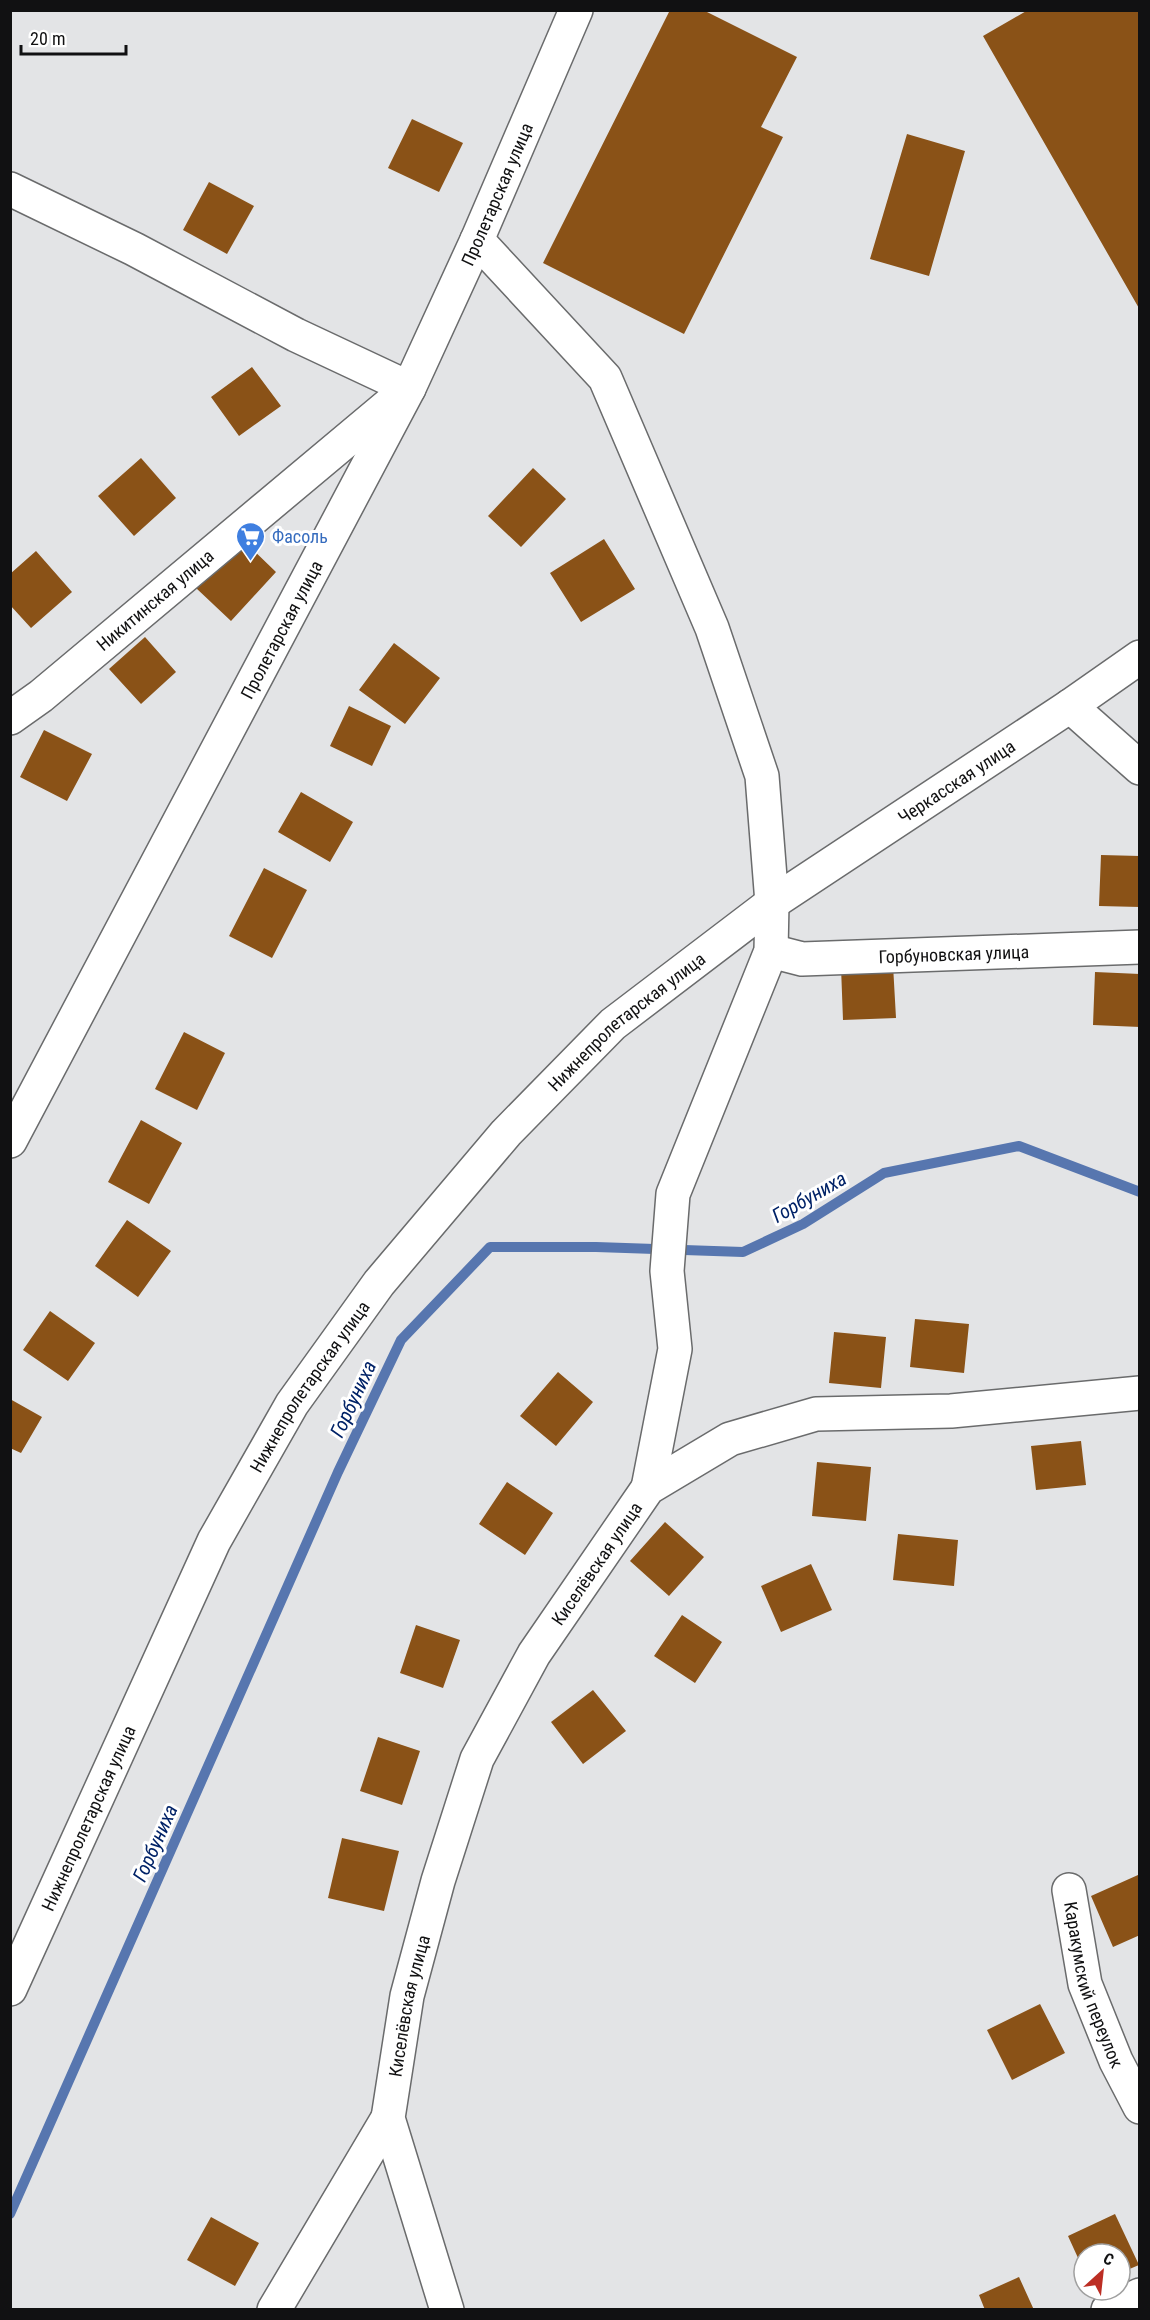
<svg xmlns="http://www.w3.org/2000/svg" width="1150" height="2320" font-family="'Roboto Condensed',sans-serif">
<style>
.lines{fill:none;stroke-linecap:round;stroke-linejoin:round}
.stream{stroke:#5776af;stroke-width:10}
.building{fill:#8a5217}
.street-casing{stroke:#6a6b6c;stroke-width:36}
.primary-casing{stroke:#6a6b6c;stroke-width:36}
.street{stroke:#fff;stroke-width:33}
.primary{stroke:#fff;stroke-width:33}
.labels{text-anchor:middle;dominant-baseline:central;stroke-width:6;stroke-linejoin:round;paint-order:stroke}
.street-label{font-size:18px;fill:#111112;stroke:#fff}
.shop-label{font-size:18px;fill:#366cbe;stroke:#fff;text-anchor:start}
.water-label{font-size:20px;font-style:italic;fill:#002267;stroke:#fff}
</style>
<rect width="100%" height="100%" fill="#e3e4e6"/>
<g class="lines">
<path class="stream" d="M10 2214 338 1472 401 1340 490 1247H596L743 1252 803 1224 884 1173 1019 1146 1140 1192"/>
</g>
<path class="building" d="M670 10H703L797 57 761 127 783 137 684 334 543 263Z
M1028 10H1140V310L983 36Z
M412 119 463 143 439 192 388 168Z
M907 134 965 151 929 276 870 259Z
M209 182 254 206 227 254 183 230Z
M252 367 281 406 239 436 211 397Z
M141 458 176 498 134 536 98 496Z
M533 468 566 499 521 547 488 516Z
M242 539 276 572 231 621 196 588Z
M604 539 635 589 581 622 550 573Z
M36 551 72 592 31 628 10 605V574Z
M145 637 176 672 141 704 109 669Z
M394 643 440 678 405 724 359 690Z
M349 706 391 726 372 766 330 746Z
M44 730 92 754 67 801 20 777Z
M301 792 353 822 330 862 278 832Z
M1101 855 1140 856V907L1099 906Z
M264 868 307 890 272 958 229 936Z
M893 965 896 1018 843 1020 841 967Z
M1095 972 1140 974V1027L1093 1025Z
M184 1032 225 1053 197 1110 155 1089Z
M141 1120 182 1143 149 1204 108 1182Z
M127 1220 171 1251 138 1297 95 1266Z
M50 1311 95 1343 68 1381 23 1350Z
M915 1319 969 1324 964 1373 910 1367Z
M834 1332 886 1337 881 1388 829 1383Z
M558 1372 593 1402 556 1446 520 1416Z
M10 1399 42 1417 21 1453 10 1448Z
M1081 1441 1086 1485 1036 1490 1031 1446Z
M817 1462 871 1467 866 1521 812 1516Z
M507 1482 553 1513 525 1555 479 1524Z
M665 1522 704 1557 669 1596 630 1561Z
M898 1534 958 1540 954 1586 893 1580Z
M811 1564 832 1610 781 1632 761 1586Z
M682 1615 722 1642 695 1683 654 1656Z
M416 1625 460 1640 443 1688 400 1673Z
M593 1690 626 1731 583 1764 551 1722Z
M378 1737 420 1751 402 1805 360 1791Z
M342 1838 399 1851 384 1911 328 1898Z
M1138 1875 1140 1935 1113 1947 1091 1896Z
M1040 2004 1065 2053 1012 2080 987 2030Z
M1115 2214 1139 2265 1120 2273V2254H1084V2271L1068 2236Z
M211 2217 259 2243 235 2286 187 2260Z
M1019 2277 1034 2310H985L979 2295Z"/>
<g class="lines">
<defs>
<g id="street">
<path d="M10 189 134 249 296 335 409 388 41 696 10 718"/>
<path d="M477 240 605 378 712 628 762 776 772 903 771 951 673 1194 667 1271 675 1349 648 1488"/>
<path d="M1070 706 1140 768"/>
<path id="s1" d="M771 951 802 959 1140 947"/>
<path id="s2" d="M1069 1890 1085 1984 1116 2061 1140 2107"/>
<path d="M274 2310 388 2118"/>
<path id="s3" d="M447 2310 388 2118 407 1996 438 1881 477 1759 534 1654 648 1488 730 1439 816 1414 951 1411 1140 1393"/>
<path d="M1108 2310 1140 2295"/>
</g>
<g id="primary">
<path id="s4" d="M10 1141 409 388 477 240 576 10"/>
<path id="s5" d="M10 1989 214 1541 292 1404 379 1283 506 1133 613 1024 772 903 1070 706 1140 657"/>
</g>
</defs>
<use href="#street" class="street-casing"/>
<use href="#primary" class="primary-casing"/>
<use href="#street" class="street"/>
<use href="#primary" class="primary"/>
</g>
<defs>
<symbol id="supermarket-pin" viewBox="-11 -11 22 30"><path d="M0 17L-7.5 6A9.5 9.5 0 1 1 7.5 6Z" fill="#3f7fe0" stroke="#fff"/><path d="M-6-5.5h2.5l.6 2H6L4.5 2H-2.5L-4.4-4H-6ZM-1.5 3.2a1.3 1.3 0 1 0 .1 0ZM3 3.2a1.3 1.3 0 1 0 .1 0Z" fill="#fff"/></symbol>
</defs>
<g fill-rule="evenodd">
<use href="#supermarket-pin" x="234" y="520" width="33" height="45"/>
</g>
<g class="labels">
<g class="street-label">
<text stroke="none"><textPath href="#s4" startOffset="1065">Пролетарская улица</textPath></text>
<text transform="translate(155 600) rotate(-40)">Никитинская улица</text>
<text stroke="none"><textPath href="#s4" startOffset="579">Пролетарская улица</textPath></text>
<text stroke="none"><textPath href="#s5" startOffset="1569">Черкасская улица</textPath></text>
<text stroke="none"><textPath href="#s1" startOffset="184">Горбуновская улица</textPath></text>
<text stroke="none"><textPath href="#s5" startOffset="1160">Нижнепролетарская улица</textPath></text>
<text stroke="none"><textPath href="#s5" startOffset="674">Нижнепролетарская улица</textPath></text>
<text stroke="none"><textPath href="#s3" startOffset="801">Киселёвская улица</textPath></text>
<text stroke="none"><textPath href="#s5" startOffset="188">Нижнепролетарская улица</textPath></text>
<text stroke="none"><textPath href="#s2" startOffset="98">Каракумский переулок</textPath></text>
<text stroke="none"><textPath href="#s3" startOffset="315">Киселёвская улица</textPath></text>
</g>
<g class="shop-label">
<text x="272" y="536">Фасоль</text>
</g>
<g class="water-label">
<text transform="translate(809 1197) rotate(-30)">Горбуниха</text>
<text transform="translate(353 1399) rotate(-65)">Горбуниха</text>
<text transform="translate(155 1843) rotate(-66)">Горбуниха</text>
</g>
</g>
<rect width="1150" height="2320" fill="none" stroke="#111112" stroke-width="24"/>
<g transform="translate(1102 2272) rotate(27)"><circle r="28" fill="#ffffff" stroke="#a0a0a0" stroke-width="1.5"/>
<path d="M0-4.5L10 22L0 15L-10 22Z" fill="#bc2e24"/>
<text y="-9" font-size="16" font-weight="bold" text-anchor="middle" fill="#111112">С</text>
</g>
<path d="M21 45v9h105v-9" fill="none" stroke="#111112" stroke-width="3"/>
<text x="30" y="45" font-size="18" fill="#111112" stroke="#ffffff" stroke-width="4.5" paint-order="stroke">20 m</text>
</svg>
